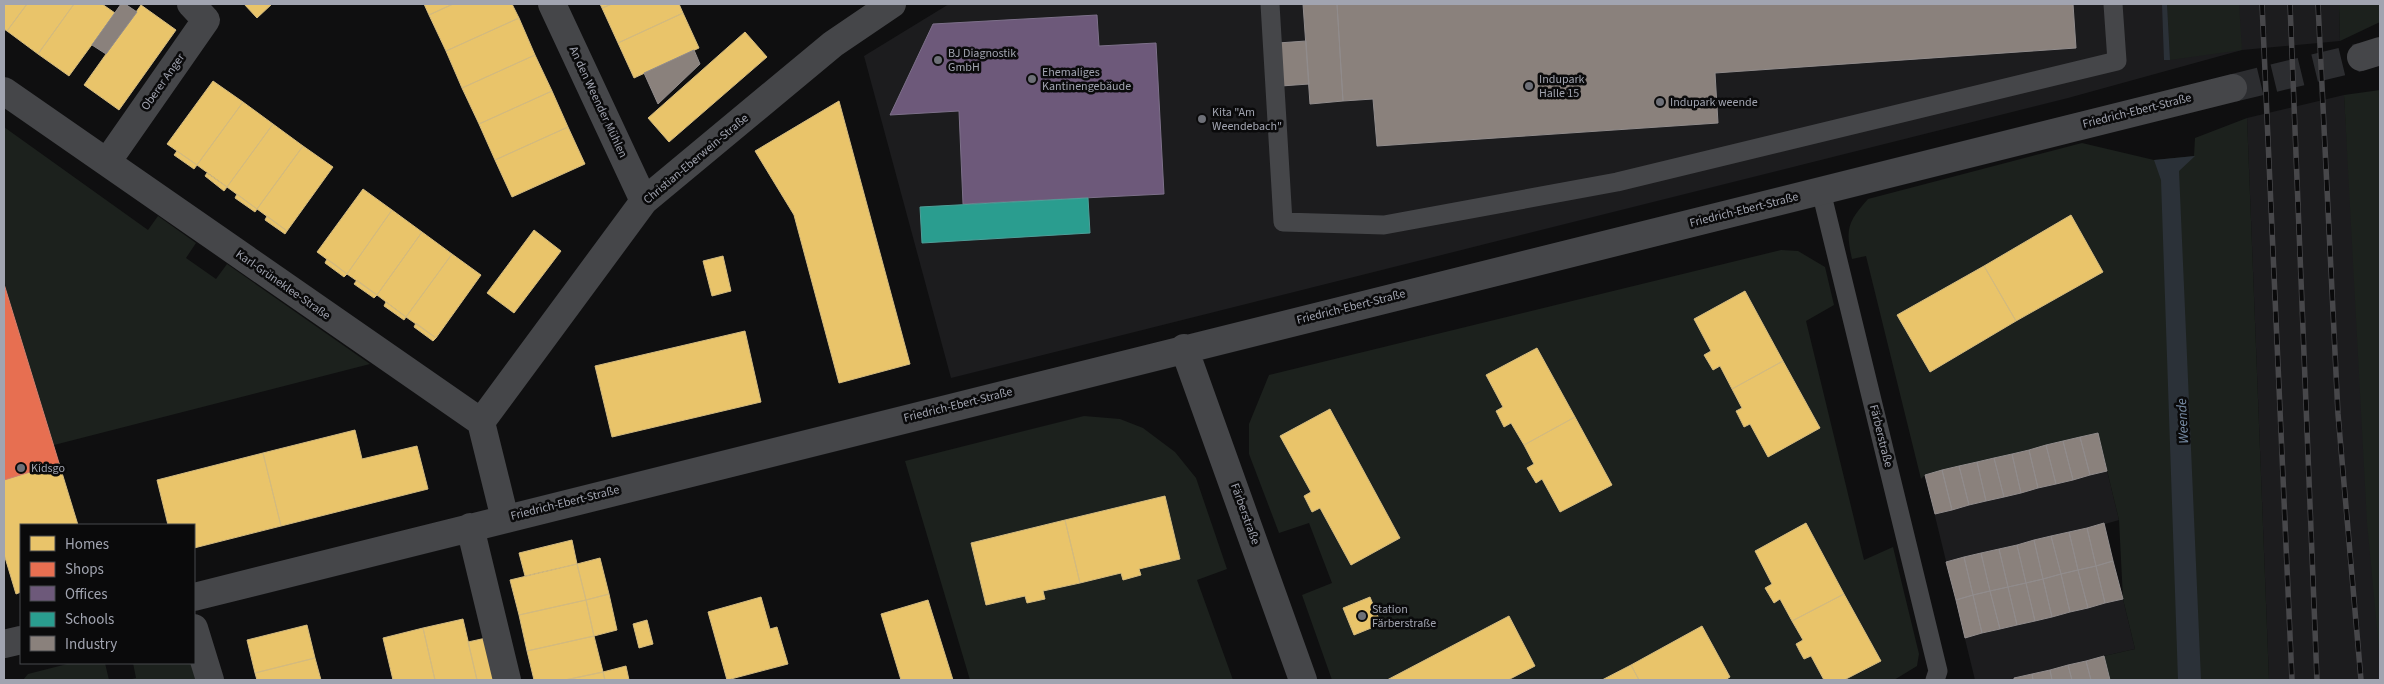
<svg xmlns="http://www.w3.org/2000/svg" width="2384" height="684" font-family="'Source Sans 3',sans-serif">
<style>
.built{fill:#1c1c1e}
.green{fill:#1c211d}
.water{fill:#2b3138}
.homes{fill:#e9c46a;stroke:#d3ba7f}
.shops{fill:#e76f51;stroke:#d27f6e}
.offices{fill:#6d597a;stroke:#7d708a}
.schools{fill:#2a9d8f;stroke:#4e9f99}
.industry{fill:#8a817c;stroke:#918c8c}
.lines{fill:none;stroke-linecap:round;stroke-linejoin:round}
.minor-tunnel{stroke:#2c2d30;stroke-width:28;stroke-dasharray:28 14;stroke-linecap:butt}
.service{stroke:#454649;stroke-width:19}
.minor{stroke:#454649;stroke-width:28}
.rail-casing{stroke:#47474a;stroke-width:5.5}
.rail{stroke:#0a0a0b;stroke-width:4;stroke-dasharray:11;stroke-linecap:butt}
.poi-dot{fill:#6e7078;stroke:#0a0a0b;stroke-width:2}
.labels{text-anchor:middle;dominant-baseline:central;stroke-width:5;stroke-linejoin:round;paint-order:stroke}
.poi-label{font-size:12px;fill:#a1a4b0;stroke:#0a0a0b;text-anchor:start}
.street-label{font-size:12px;fill:#a1a4b0;stroke:#0a0a0b}
.water-label{font-size:14px;font-style:italic;fill:#7a8fa9;stroke:#0a0a0b}
</style>
<rect width="100%" height="100%" fill="#0f0f10"/>
<path class="built" d="M949 4H2339L2340 41 2242 50 2068 98 951 378 864 56Z
M2344 95 2380 650V680H2269L2247 118Z
M2098 433 2119 520 2105 524 2135 649 2104 656 2110 680H1975L1925 475Z"/>
<path class="green" d="M2167 4H2239L2242 50 2170 60Z
M2339 4H2380V22L2340 41Z
M2380 90V660L2367 523 2344 95Z
M2247 118 2269 680H2110L2104 656 2135 649 2123 599 2119 520 2098 433 1925 475 1921 479 1866 256 1852 259C1845 228 1848 222 1868 199L2082 143 2154 160 2194 156 2195 138Z
M4 127 148 230 158 216 196 243 186 258 216 279 227 264 370 364 54 445 59 463 4 480Z
M1781 250 1798 251 1825 267 1834 305 1806 321 1864 560 1893 547 1919 654 1917 666 1894 680H1332L1302 595 1332 583 1309 523 1279 533 1249 454V424L1269 375Z
M1084 416 1120 419 1143 428 1175 452 1196 478 1227 569 1197 580 1233 680H970L905 461Z
M71 663H105L109 680H23L28 674Z
M133 663H194L201 680H128L136 678Z"/>
<path class="water" d="M2162 4H2167L2170 60H2164Z
M2195 156 2179 171 2201 680H2178L2161 180 2154 160Z"/>
<path class="homes" d="M4 4H27L7 31 4 29Z
M27 4H74L38 54 7 31Z
M74 4H102L115 13 69 76 38 54Z
M244 4H272L257 18Z
M424 4H453L429 15Z
M453 4H512L519 18 446 51 429 15Z
M600 4H612L602 8Z
M612 4H679L683 13 618 43 602 8Z
M141 5 176 30 119 110 84 85Z
M683 13 699 48 634 78 618 43Z
M519 18 535 55 462 88 446 51Z
M745 32 767 57 669 142 648 118Z
M535 55 552 91 479 124 462 88Z
M213 81 243 102 197 165 167 144Z
M552 91 568 127 495 160 479 124Z
M839 101 910 364 839 383 794 215 755 151Z
M243 102 273 124 227 187 197 165Z
M273 124 303 146 257 209 227 187Z
M568 127 585 164 512 197 495 160Z
M303 146 333 167 287 231 257 209Z
M177 151 197 165 194 169 174 155Z
M207 173 227 187 224 191 205 176Z
M363 189 392 210 347 274 317 252Z
M237 194 257 209 255 212 235 198Z
M392 210 422 232 377 295 347 274Z
M2071 215 2103 272 2016 321 1984 266Z
M267 216 287 231 285 234 265 220Z
M534 230 561 251 514 313 487 293Z
M422 232 452 254 406 317 377 295Z
M452 254 481 275 436 338 406 317Z
M723 256 731 291 712 296 703 261Z
M327 259 337 266 347 274 344 277 325 263Z
M1984 266 2016 321 1930 372 1897 315Z
M357 280 377 295 374 298 354 284Z
M1745 291 1783 361 1732 389 1720 366 1713 370 1704 355 1711 351 1694 319Z
M386 302 406 317 404 320 384 306Z
M416 323 436 338 433 341 414 327Z
M745 331 761 402 612 437 595 366Z
M1537 348 1575 417 1524 445 1511 423 1504 427 1496 411 1503 407 1486 375Z
M1783 361 1820 428 1768 457 1750 424 1744 427 1736 411 1742 408 1732 389Z
M1330 409 1400 538 1351 565 1320 508 1312 512 1304 496 1311 492 1280 436Z
M1575 417 1612 485 1560 512 1542 479 1536 483 1527 468 1534 464 1524 445Z
M355 430 362 459 417 446 428 489 281 526 263 453Z
M263 453 281 526 194 548V525H168L157 480Z
M59 463 78 525H21V592L16 594 4 554V480Z
M1165 496 1180 559 1139 569 1141 575 1123 580 1121 573 1080 583 1065 520Z
M1065 520 1080 583 1043 591 1045 599 1027 603 1025 596 986 605 971 543Z
M1806 523 1844 594 1792 621 1780 599 1774 603 1765 588 1772 584 1755 551Z
M572 540 577 564 525 576 519 553Z
M600 558 609 594 586 600 577 564Z
M577 564 586 600 519 615 510 580Z
M609 594 617 630 594 636 586 600Z
M1844 594 1881 661 1844 680H1824L1811 656 1804 659 1800 652 1796 644 1803 640 1792 621Z
M761 597 770 629 777 627 788 664 727 680 708 612Z
M1370 597 1381 624 1354 635 1343 608Z
M586 600 594 636 527 651 519 615Z
M928 600 953 680H901L881 614Z
M1509 616 1535 666 1508 680H1387Z
M463 619 477 680H435L423 628Z
M647 620 653 644 639 648 633 624Z
M307 625 315 658 255 673 247 640Z
M1702 626 1730 677 1725 680H1639L1631 665Z
M423 628 435 680H393L383 638Z
M594 636 603 672 565 680H534L527 651Z
M486 638 497 680H477L468 642Z
M315 658 321 680H257L255 673Z
M1631 665 1639 680H1602Z
M626 666 629 680H605L603 672Z
M603 672 605 680H565Z"/>
<path class="shops" d="M4 284 59 463 4 480Z"/>
<path class="offices" d="M1097 15 1099 46 1156 43 1164 194 963 204 959 111 890 115 933 24Z"/>
<path class="schools" d="M1088 198 1090 233 922 243 920 207Z"/>
<path class="industry" d="M121 4H125L137 12 106 54 92 45Z
M1303 4H1337L1343 101 1310 104Z
M1337 4H2073L2076 48 1715 73 1718 123 1377 146 1373 99 1343 101Z
M1306 41 1309 84 1281 86 1278 43Z
M694 50 700 64 658 104 644 73Z
M2098 433 2107 471 2090 475 2080 437Z
M2080 437 2090 475 2073 480 2063 441Z
M2063 441 2073 480 2056 484 2046 445Z
M2046 445 2056 484 2038 488 2029 450Z
M2029 450 2038 488 2021 493 2012 454Z
M2012 454 2021 493 2004 497 1994 458Z
M1994 458 2004 497 1986 501 1977 462Z
M1977 462 1986 501 1969 505 1959 466Z
M1959 466 1969 505 1952 510 1942 470Z
M1942 470 1952 510 1935 514 1925 475Z
M2104 523 2113 561 2096 566 2087 528Z
M2087 528 2096 566 2078 570 2069 532Z
M2069 532 2078 570 2061 574 2051 536Z
M2051 536 2061 574 2043 579 2034 540Z
M2034 540 2043 579 2026 583 2017 545Z
M2017 545 2026 583 2008 587 1999 549Z
M1999 549 2008 587 1990 591 1981 553Z
M1981 553 1990 591 1973 595 1964 557Z
M1964 557 1973 595 1956 600 1946 562Z
M2113 561 2123 599 2105 603 2096 566Z
M2096 566 2105 603 2088 608 2078 570Z
M2078 570 2088 608 2070 612 2061 574Z
M2061 574 2070 612 2052 617 2043 579Z
M2043 579 2052 617 2035 621 2026 583Z
M2026 583 2035 621 2017 625 2008 587Z
M2008 587 2017 625 2000 629 1990 591Z
M1990 591 2000 629 1982 633 1973 595Z
M1973 595 1982 633 1965 638 1956 600Z
M2104 656 2110 680H2091L2086 661Z
M2086 661 2091 680H2072L2068 665Z
M2068 665 2072 680H2052L2050 670Z
M2050 670 2052 680H2033L2032 674Z
M2032 674 2033 680H2014V678Z"/>
<g class="lines">
<path class="minor-tunnel" d="M2233 88 2361 57"/>
<path class="service" d="M1270 4 1283 222 1384 225 1617 182 2117 61 2113 4
M1821 191 1938 671 1935 680"/>
<path class="minor" d="M552 4 644 201
M2361 57 2380 51
M4 91 481 422 505 519
M107 162 206 20 191 4
M1184 348 1303 680
M481 422 644 201 833 44 892 4
M470 527 507 680
M194 597 2233 88
M194 628 210 680
M4 644 21 640"/>
<defs>
<path id="rail" d="M2262 4 2292 680
M2290 4 2317 680
M2318 4 2338 414 2361 680"/>
</defs>
<use href="#rail" class="rail-casing"/>
<use href="#rail" class="rail"/>
</g>
<g class="poi-dot">
<circle cx="938" cy="60" r="5"/>
<circle cx="1032" cy="79" r="5"/>
<circle cx="1529" cy="86" r="5"/>
<circle cx="1660" cy="102" r="5"/>
<circle cx="1202" cy="119" r="5"/>
<circle cx="21" cy="468" r="5"/>
<circle cx="1362" cy="616" r="5"/>
</g>
<g class="labels">
<g class="poi-label">
<text x="948" y="53">BJ Diagnostik<tspan x="948" dy="14">GmbH</tspan></text>
<text x="1042" y="72">Ehemaliges<tspan x="1042" dy="14">Kantinengebäude</tspan></text>
<text x="1539" y="79">Indupark<tspan x="1539" dy="14">Halle 15</tspan></text>
<text x="1670" y="102">Indupark weende</text>
<text x="1212" y="112">Kita "Am<tspan x="1212" dy="14">Weendebach"</tspan></text>
<text x="31" y="468">Kidsgo</text>
<text x="1372" y="609">Station<tspan x="1372" dy="14">Färberstraße</tspan></text>
</g>
<g class="street-label">
<text transform="translate(163 82) rotate(-55)">Oberer Anger</text>
<text transform="translate(598 102) rotate(65)">An den Weender Mühlen</text>
<text transform="translate(2137 111) rotate(-14)">Friedrich-Ebert-Straße</text>
<text transform="translate(696 159) rotate(-40)">Christian-Eberwein-Straße</text>
<text transform="translate(1744 210) rotate(-14)">Friedrich-Ebert-Straße</text>
<text transform="translate(283 285) rotate(35)">Karl-Grüneklee-Straße</text>
<text transform="translate(1351 307) rotate(-14)">Friedrich-Ebert-Straße</text>
<text transform="translate(958 405) rotate(-14)">Friedrich-Ebert-Straße</text>
<text transform="translate(1881 436) rotate(76)">Färberstraße</text>
<text transform="translate(565 503) rotate(-14)">Friedrich-Ebert-Straße</text>
<text transform="translate(1245 514) rotate(70)">Färberstraße</text>
</g>
<g class="water-label">
<text transform="translate(2183 421) rotate(-93)">Weende</text>
</g>
</g>
<rect width="2384" height="684" fill="none" stroke="#a1a4b0" stroke-width="10"/>
<rect x="20" y="524" width="175" height="140" fill="#0a0a0b" stroke="#46484d"/>
<rect x="30" y="536" width="25" height="15" fill="#e9c46a" stroke="#46484d"/>
<text x="65" y="549" font-size="15" fill="#a1a4b0">Homes</text>
<rect x="30" y="562" width="25" height="15" fill="#e76f51" stroke="#46484d"/>
<text x="65" y="574" font-size="15" fill="#a1a4b0">Shops</text>
<rect x="30" y="586" width="25" height="15" fill="#6d597a" stroke="#46484d"/>
<text x="65" y="599" font-size="15" fill="#a1a4b0">Offices</text>
<rect x="30" y="612" width="25" height="15" fill="#2a9d8f" stroke="#46484d"/>
<text x="65" y="624" font-size="15" fill="#a1a4b0">Schools</text>
<rect x="30" y="636" width="25" height="15" fill="#8a817c" stroke="#46484d"/>
<text x="65" y="649" font-size="15" fill="#a1a4b0">Industry</text>
</svg>
